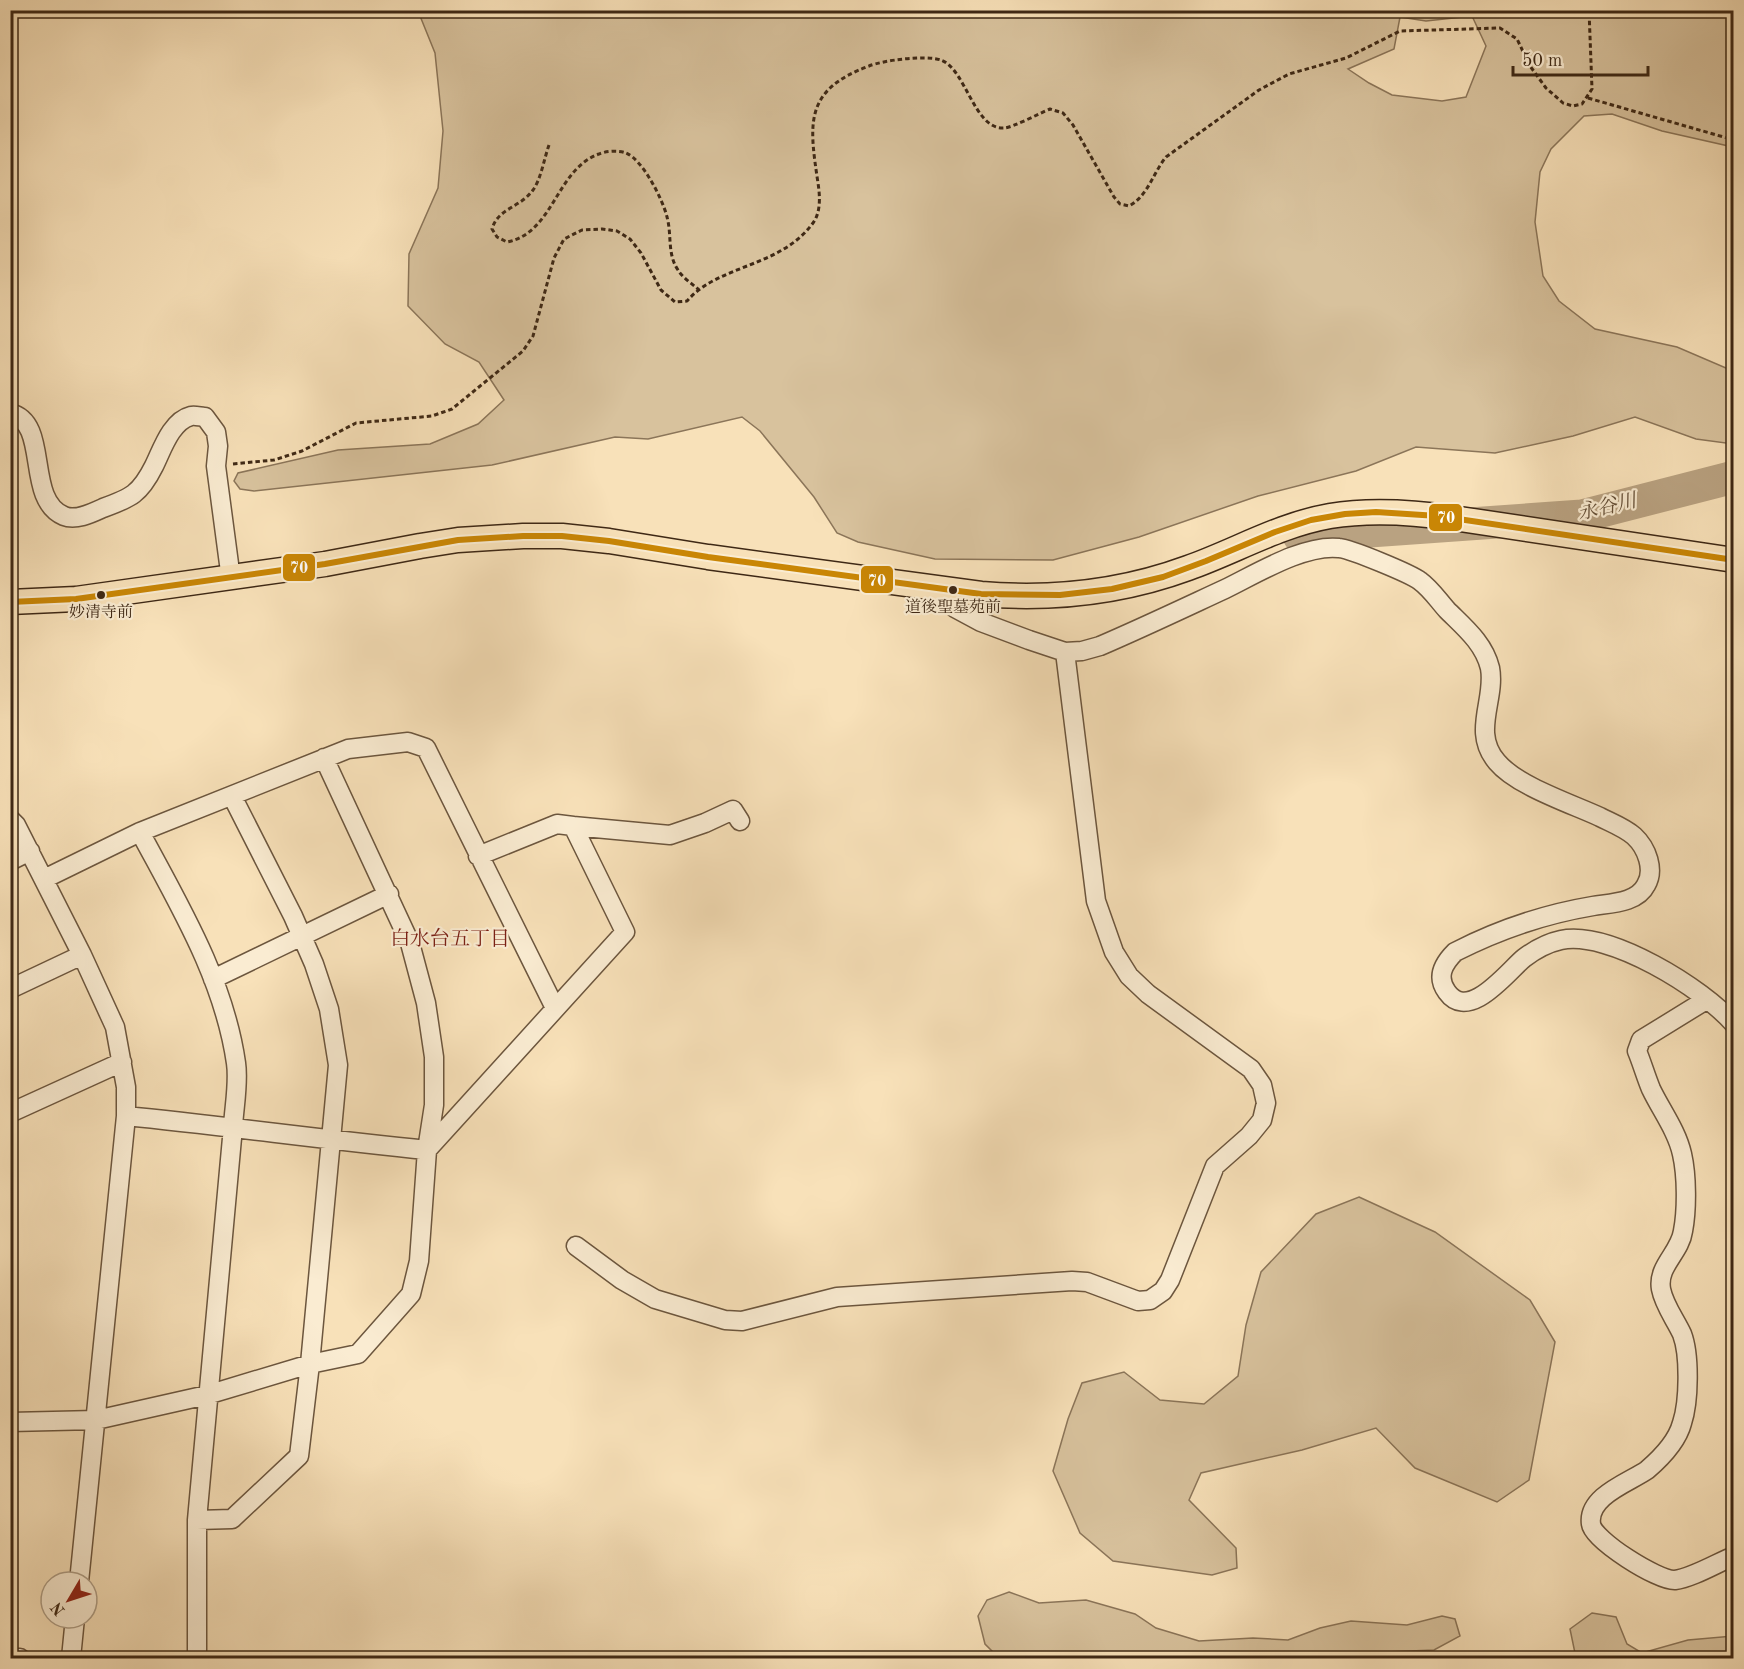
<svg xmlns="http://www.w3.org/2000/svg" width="1744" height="1669" font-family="'Old Standard TT','Noto Serif JP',serif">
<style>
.green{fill:#d8c29d;stroke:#8b7559;stroke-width:1.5;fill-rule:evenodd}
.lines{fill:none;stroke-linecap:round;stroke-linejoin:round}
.river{stroke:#b9a281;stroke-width:33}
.minor-casing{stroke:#6c563e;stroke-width:21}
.major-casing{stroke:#3e2815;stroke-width:27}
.path{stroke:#3e2815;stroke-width:3;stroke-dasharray:4.5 3;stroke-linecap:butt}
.minor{stroke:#faecd2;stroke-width:18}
.major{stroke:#f8e1b9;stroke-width:24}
.bus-1-casing{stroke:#faecd2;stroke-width:10}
.bus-1{stroke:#c98605;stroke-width:6}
.bus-dot{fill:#3e2815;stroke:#faecd2;stroke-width:2}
.labels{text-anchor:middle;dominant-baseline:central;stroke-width:4.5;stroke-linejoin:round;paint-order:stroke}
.bus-label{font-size:16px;fill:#3e2815;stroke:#faecd2}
.water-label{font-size:20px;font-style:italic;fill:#634d35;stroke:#faecd2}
.neighbourhood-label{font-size:20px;fill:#7a1f14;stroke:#faecd2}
.line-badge{stroke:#faecd2;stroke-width:2}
.badge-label{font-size:16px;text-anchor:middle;font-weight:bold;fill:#fff}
</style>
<rect width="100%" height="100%" fill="#f8e1b9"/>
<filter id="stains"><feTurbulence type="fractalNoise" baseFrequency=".00333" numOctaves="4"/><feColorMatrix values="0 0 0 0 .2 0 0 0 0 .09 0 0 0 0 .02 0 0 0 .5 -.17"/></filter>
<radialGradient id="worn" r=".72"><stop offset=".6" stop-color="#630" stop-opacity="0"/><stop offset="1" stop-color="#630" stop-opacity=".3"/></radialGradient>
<path class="green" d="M418 11H1733V147L1662 131 1612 114 1584 116 1551 149 1540 172 1535 222 1543 276 1559 301 1595 329 1677 347 1733 371V444L1696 439 1635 417 1573 436 1495 453 1416 447 1356 471 1258 496 1139 537 1053 560 935 559 858 542 837 533 814 497 760 431 742 417 648 439 615 437 492 465 254 491 240 489 234 481 238 473 338 450 430 444 478 424 504 400 479 362 445 344 408 306 409 254 438 188 443 131 435 53ZM1400 17 1426 21 1472 16 1486 46 1466 97 1442 101 1392 95 1369 83 1348 69 1394 49Z
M1359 1197 1435 1232 1530 1300 1555 1342 1529 1480 1497 1502 1415 1468 1376 1428 1302 1450 1201 1473 1189 1500 1236 1548 1237 1568 1212 1575 1113 1561 1080 1533 1053 1471 1068 1419 1082 1383 1124 1372 1160 1400 1204 1404 1238 1376 1246 1325 1261 1272 1316 1214Z
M1009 1592 1039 1603 1086 1600 1135 1614 1156 1628 1199 1641 1253 1638 1288 1640 1320 1628 1351 1621 1407 1625 1442 1616 1455 1619 1460 1636 1434 1650 1338 1654 1315 1658 1268 1657 1266 1658H999L985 1644 978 1616 987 1600Z
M1592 1613 1616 1617 1627 1644 1642 1653 1688 1640 1733 1636V1658H1576L1570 1629Z"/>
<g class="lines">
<path class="river" d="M1299 536 1582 516 1734 477"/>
<defs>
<path id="minor" d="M10 413C51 423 24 499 64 516 76 521 92 513 103 508 131 498 140 494 154 466 162 450 171 421 191 416 195 415 201 417 205 417L216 432 218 446 216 466 231 579
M926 586 955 608 981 622 1029 640 1065 652 1082 651 1100 646C1142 628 1184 608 1225 589 1256 574 1304 544 1339 548 1351 549 1411 574 1420 581 1431 589 1438 600 1447 610 1464 627 1484 643 1490 668 1496 700 1471 732 1497 762 1517 786 1572 804 1600 817 1612 823 1625 828 1634 836 1647 848 1655 870 1646 885 1637 903 1611 903 1593 906 1545 914 1498 930 1455 952 1443 964 1436 977 1447 992 1469 1023 1508 971 1524 958 1536 949 1547 943 1561 940 1609 930 1703 988 1734 1024
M10 819 16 825 82 955 115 1027 126 1087V1116L79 1582
M573 826 670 835 705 823 733 810 740 821
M140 832C179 905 224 979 236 1063 239 1083 234 1107 233 1127L197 1520V1658
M10 861 30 851
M44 879 140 832 348 749 408 742 426 748 555 1008
M213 979 389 894
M10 989 82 955
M1706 1000 1641 1040 1637 1051C1642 1063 1646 1077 1651 1089 1661 1110 1677 1131 1682 1154 1687 1176 1687 1210 1683 1231 1680 1253 1657 1266 1661 1289 1664 1305 1675 1319 1682 1334 1690 1355 1689 1402 1682 1423 1677 1442 1661 1458 1647 1470 1630 1482 1587 1496 1591 1524 1593 1540 1658 1581 1675 1580 1692 1578 1717 1563 1734 1556
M10 1113 122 1062
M126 1116C226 1126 326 1140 427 1150
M427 1150 625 932 573 826 557 824 478 856
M576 1246 622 1280 655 1299 725 1320 742 1321 837 1297 1072 1281 1087 1282 1138 1301 1150 1300 1163 1291 1170 1280 1215 1166 1249 1136 1262 1120 1266 1103 1262 1085 1251 1069 1148 994 1129 976 1114 952 1096 901 1065 652
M10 1422 96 1420 207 1395 310 1364 358 1354 411 1294 419 1261 427 1150 434 1105V1057L426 1003 410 943 324 758
M197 1520 232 1519 299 1456 310 1364 338 1065 329 1009 314 964 293 916 232 796
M10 1658H20
M71 1658 75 1618"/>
<path id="major" d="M10 602 76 599 325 564 420 546 458 540 523 536H562L609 541 708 557 981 594C1053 600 1120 593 1188 568 1236 551 1279 525 1330 516 1371 509 1412 512 1453 518L1734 560"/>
</defs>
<use href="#minor" class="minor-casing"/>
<use href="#major" class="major-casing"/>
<path class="path" d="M1588 98 1734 140
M549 145C544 159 541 179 533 190 520 208 498 208 492 229L497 237 507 242C554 233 556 169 599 154 606 151 619 150 626 153 643 160 663 200 667 217 672 235 667 254 678 270 682 277 691 283 698 289
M233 464 274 460 302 451 356 423 432 416 452 409 523 351 533 336 554 258 564 239 582 230 602 229 617 231 630 239 641 253 661 290 675 302 687 301C719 264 780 268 813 223 821 212 820 196 818 183 809 123 804 90 869 66 884 60 926 55 941 60 966 69 974 130 1004 128 1012 128 1040 113 1050 109L1063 113 1073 125 1114 197 1120 204 1129 206C1148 196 1153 173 1166 157L1259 90 1289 74 1346 58 1400 31 1500 28 1517 39 1530 66 1546 88 1563 103 1573 106 1582 104 1592 89 1589 10"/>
<use href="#minor" class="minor"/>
<use href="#major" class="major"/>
<defs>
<path id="bus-1" d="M10 602 76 599 325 564 458 540 523 536H562L609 541 708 557 981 594 1060 595 1112 589 1163 577 1206 561 1275 532 1311 520 1345 514 1376 512 1438 516 1734 560"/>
</defs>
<use href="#bus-1" class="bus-1-casing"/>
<use href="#bus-1" class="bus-1"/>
</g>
<g class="bus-dot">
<circle cx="953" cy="590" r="5"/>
<circle cx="101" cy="595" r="5"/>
</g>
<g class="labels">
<g class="bus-label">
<text x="953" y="608">道後聖墓苑前</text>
<text x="101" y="613">妙清寺前</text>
</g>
<g class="water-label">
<text transform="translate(1607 508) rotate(-13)">永谷川</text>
</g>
<g class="neighbourhood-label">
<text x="450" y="940">白水台五丁目</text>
</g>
</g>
<g class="line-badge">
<rect x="1428" y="503" width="35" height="29" rx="6" fill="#c98605"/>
<rect x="282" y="553" width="34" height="29" rx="6" fill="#c98605"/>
<rect x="860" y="565" width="34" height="29" rx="6" fill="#c98605"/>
</g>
<g class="badge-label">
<text x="1446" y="523">70</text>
<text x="299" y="573">70</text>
<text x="877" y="586">70</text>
</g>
<rect width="1744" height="1669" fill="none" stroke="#f8e1b9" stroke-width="36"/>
<rect x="12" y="12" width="1720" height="1645" fill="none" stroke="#3e2815" stroke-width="3"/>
<rect x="18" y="18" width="1708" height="1633" fill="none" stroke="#3e2815" stroke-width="1.5"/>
<g transform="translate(69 1600) rotate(231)"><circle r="28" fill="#faecd2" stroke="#af9e86" stroke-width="1.5"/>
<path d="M0-4.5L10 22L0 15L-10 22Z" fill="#8f2418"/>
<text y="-9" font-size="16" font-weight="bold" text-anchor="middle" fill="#3e2815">N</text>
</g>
<path d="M1513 66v9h135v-9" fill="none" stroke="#3e2815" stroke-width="3"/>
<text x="1522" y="66" font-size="18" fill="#3e2815" stroke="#faecd2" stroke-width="4.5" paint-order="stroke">50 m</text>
<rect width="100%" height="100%" filter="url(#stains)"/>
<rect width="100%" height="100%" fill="url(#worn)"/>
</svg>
